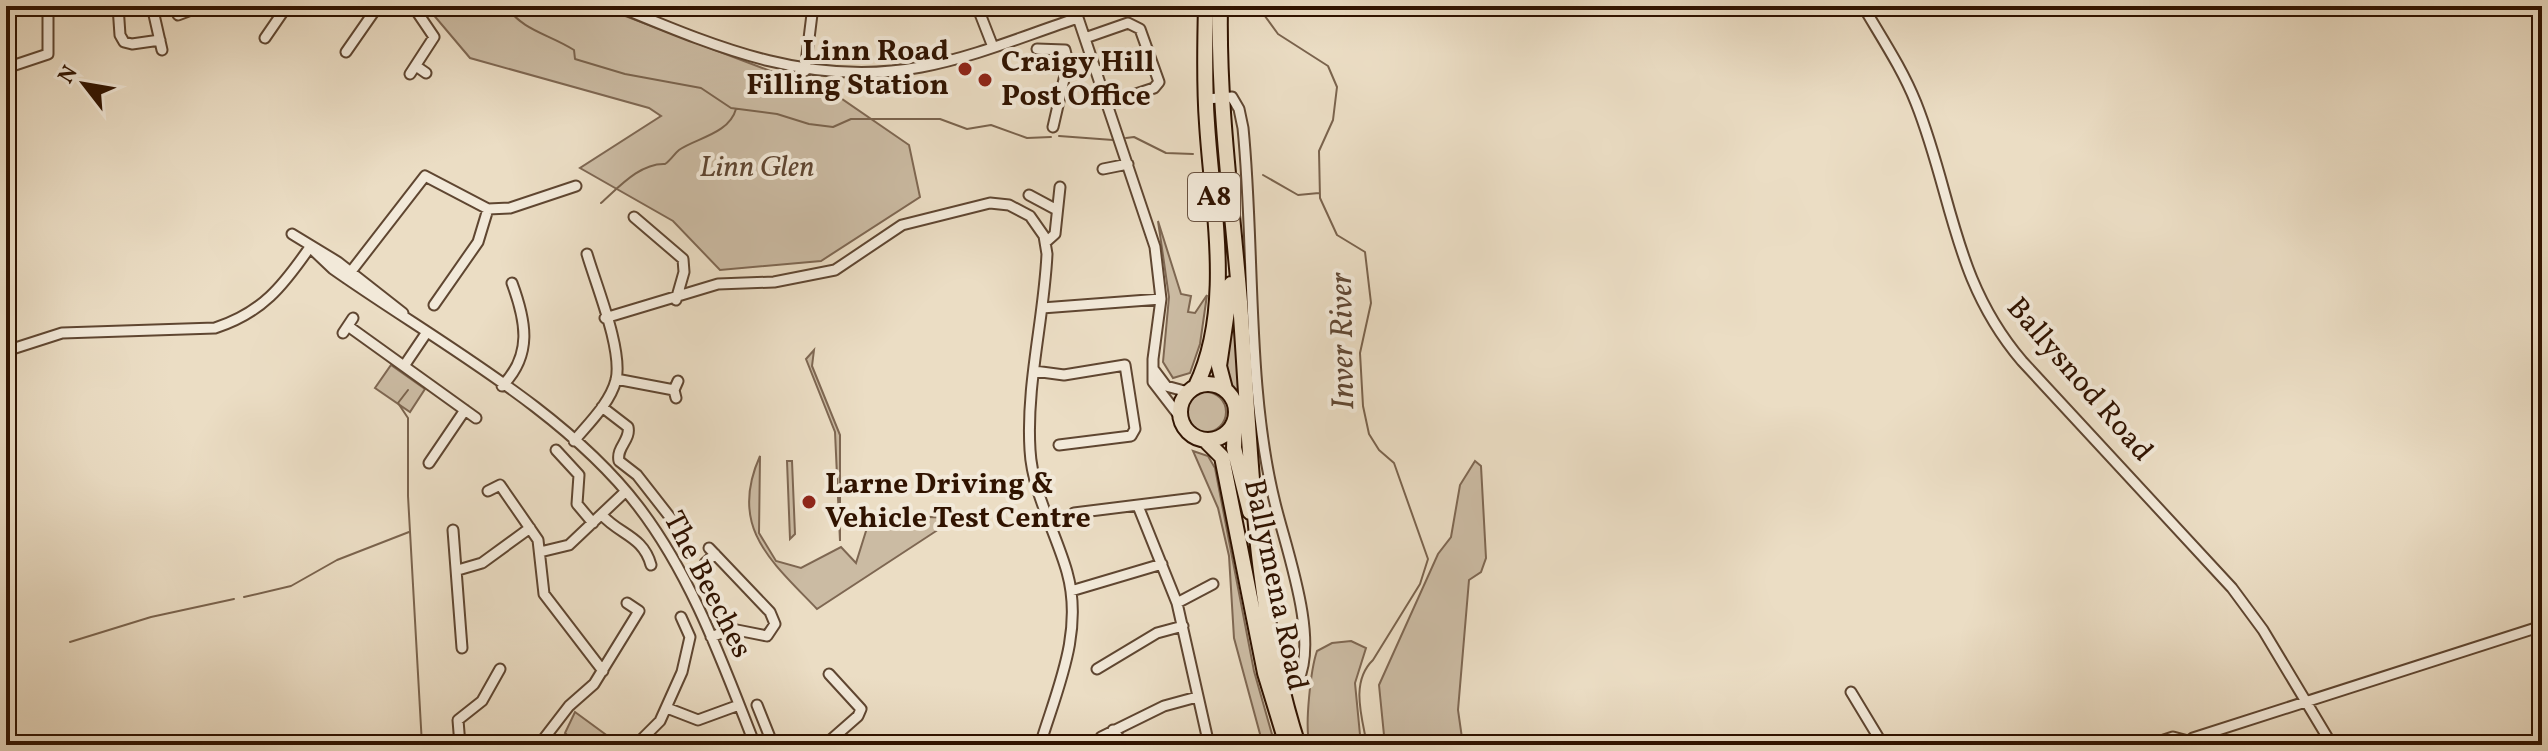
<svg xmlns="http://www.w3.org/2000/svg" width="2548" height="751" font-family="Vollkorn,serif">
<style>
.green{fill:#cbbba3;stroke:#7e6752;stroke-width:2}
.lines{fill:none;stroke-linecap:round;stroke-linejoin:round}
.stream{stroke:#7a634d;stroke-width:2}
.minor-casing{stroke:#5f4631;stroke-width:13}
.highway-casing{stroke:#301300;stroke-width:18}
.minor{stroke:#f2e9d9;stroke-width:9}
.highway{stroke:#ebddc4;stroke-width:14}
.poi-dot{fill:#8f2418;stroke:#f2e9d9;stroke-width:3}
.labels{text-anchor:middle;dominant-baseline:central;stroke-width:8;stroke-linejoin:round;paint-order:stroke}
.shield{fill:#f2e9d9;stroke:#6a5341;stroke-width:2}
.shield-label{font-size:28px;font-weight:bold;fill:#301300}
.poi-label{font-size:30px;font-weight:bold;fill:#301300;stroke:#f2e9d9;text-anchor:start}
.park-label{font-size:30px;font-style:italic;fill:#5e4531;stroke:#f2e9d9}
.street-label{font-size:30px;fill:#301300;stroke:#f2e9d9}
.water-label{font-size:32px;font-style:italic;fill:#614834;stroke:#f2e9d9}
</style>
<rect width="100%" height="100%" fill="#ebddc4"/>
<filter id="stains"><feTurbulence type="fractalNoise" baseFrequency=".0025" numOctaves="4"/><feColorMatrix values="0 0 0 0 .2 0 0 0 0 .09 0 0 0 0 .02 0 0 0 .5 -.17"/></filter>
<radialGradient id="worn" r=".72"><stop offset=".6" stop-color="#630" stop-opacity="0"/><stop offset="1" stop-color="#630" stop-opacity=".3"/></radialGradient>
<path class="green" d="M426 6H599L839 97 909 145 920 197 821 261 720 270 673 221 580 168 661 116 649 108 470 58Z
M1158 221 1181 294 1191 296 1188 312 1195 313 1207 295 1200 344 1190 373 1173 378 1163 362 1169 297Z
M1232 323 1239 324 1242 401 1225 378 1224 369Z
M814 350 812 366 840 435V541L835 432 806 359Z
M391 365 425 389 410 412 375 388Z
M1186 412a20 20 0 1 1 40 0a20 20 0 1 1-40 0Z
M1193 451 1208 456 1215 468 1254 671 1275 745H1263L1234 638 1229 556 1218 508Z
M760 456 759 533 776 561 801 568 841 547 856 563 871 515 956 518 817 609C771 561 728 527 760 456Z
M787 461H792L795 534 790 539Z
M1475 461 1481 466 1486 558 1481 572 1469 580 1458 710 1463 745H1385L1379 685 1438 554 1451 537 1460 485Z
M1351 641 1366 648 1355 683 1361 745H1310C1304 728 1311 668 1317 651L1332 643Z
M575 712 620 745H577L565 733Z"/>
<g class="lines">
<path class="stream" d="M506 6C523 31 549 34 574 50L575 59 625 74 701 88 731 108 777 114 809 124 833 127 851 119H940L967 129 991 125 1027 138 1051 137
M1263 6 1262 12 1278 34 1328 66 1337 87 1333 120 1319 151 1320 198 1337 235 1365 252 1371 303 1360 353 1363 406 1369 434 1379 450 1394 463 1428 559 1420 584 1373 660C1350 682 1362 717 1367 745
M1059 136 1113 140
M1126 138 1134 137 1166 153 1193 154
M1263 175 1298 195 1319 193
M601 203C619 187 640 163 665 164 671 160 674 154 679 150 696 138 729 134 736 109
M408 390 398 403 408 418V496L422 745
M244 597 291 586 337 560 409 532
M70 642 151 617 234 599"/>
<defs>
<path id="minor" d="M118 6 120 35 124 42 132 44 160 40
M152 6 162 50
M617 6C716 47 811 88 921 67 975 57 1026 35 1078 18
M977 6 993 47
M1074 6 1155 247 1161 299 1153 359V382L1180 417
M1863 6C1881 37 1902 68 1916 103 1953 196 1953 280 2022 361L2232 588 2263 630 2332 745
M178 15 202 6
M265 38 287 6
M1085 38 1128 23 1140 29 1159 82 1154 88 1124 98
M1037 49 1065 50 1068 62 1053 127
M346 52 378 6
M416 66 426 73
M6 68 48 54V6
M805 71 813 6
M410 74 434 37 413 6
M1206 99 1232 97 1239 109 1243 128C1255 248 1246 387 1275 503 1286 549 1319 638 1298 681
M1103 169 1128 164
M1029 195 1057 210
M634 217 683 259 684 272 676 300
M292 234 338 262 403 313
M1046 242 1055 234 1060 187
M313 250 333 269C432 339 564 409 638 506 692 576 723 664 755 745
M346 278 425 176 488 209 510 208 576 186
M434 305 478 242 488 209
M1042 308 1161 299
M605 318 718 284 774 282 835 270 902 225 990 203 1009 205 1030 216 1044 236 1047 254C1044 319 1026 384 1030 450 1032 491 1056 533 1067 572 1084 632 1057 689 1040 745
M348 326 476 418
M343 333 353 318
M6 351 62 333 215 328C262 313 283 286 310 247
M404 366 427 332
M1154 370 1166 386 1188 392
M1034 371 1064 375 1125 365 1135 429 1131 436 1059 445
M616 379 674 390
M502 386C533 355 526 321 512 283
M676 398 674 390 678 381
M602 407 628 427C631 440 616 447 619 461L637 475 673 521
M574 441C589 423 610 403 616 380 623 350 596 285 587 254
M556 450 579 475 577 504 593 523
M429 463 465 410
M488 491 500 485 538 540 544 594 603 671
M1138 506 1177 603 1209 745
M1074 513 1195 498
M602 515C620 535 643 536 651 565
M453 530 462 648
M709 548 770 612 775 624 767 636 732 629 711 637
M540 552 569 545 626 491
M705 563 715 554
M458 570 482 563 530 528
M1071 591 1162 564
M1177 603 1213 584
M1097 669 1157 633 1183 626
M1851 692 1883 745
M757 705 773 745
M667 708 698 720 739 705
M1113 730 1124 745
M1101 737 1164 706 1197 697
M460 745 458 720 482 701 500 669
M539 745 569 706 594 684 639 611 627 603
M636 745 660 721 682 672 690 637 681 617
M825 745 858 716 861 709 829 674
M2149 745 2173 737 2188 741
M2185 745 2193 738 2542 626"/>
<path id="highway" d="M1220 6C1218 105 1232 204 1240 302 1251 448 1252 605 1298 745
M1180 412a28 28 0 1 1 56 0a28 28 0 1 1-56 0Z
M1196 386C1234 308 1212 207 1207 123 1204 84 1205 45 1206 6
M1225 389 1219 366 1231 284
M1235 422 1234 448 1250 512
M1206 441 1222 457 1265 673 1287 745"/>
</defs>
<use href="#minor" class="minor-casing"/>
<use href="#highway" class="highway-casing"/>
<use href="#minor" class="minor"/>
<use href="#highway" class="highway"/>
</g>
<g class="poi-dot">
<circle cx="965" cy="69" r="8"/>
<circle cx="985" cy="80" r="8"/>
<circle cx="809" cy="502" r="8"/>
</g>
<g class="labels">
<rect class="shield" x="1188" y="173" width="52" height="48" rx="6"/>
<g class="shield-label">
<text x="1214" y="197">A8</text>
</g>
<g class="poi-label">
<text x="949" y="52" text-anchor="end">Linn Road<tspan x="949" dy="34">Filling Station</tspan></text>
<text x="1001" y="63">Craigy Hill<tspan x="1001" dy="34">Post Office</tspan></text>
<text x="825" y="485">Larne Driving &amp;<tspan x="825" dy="34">Vehicle Test Centre</tspan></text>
</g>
<g class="park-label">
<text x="757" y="168">Linn Glen</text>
</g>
<g class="street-label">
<text transform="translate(2079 380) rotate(49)">Ballysnod Road</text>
<text transform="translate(707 585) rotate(63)">The Beeches</text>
<text transform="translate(1275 585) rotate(78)">Ballymena Road</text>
</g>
<g class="water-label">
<text transform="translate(1344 341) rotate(-91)">Inver River</text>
</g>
</g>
<rect width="2548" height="751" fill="none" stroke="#ebddc4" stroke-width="32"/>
<rect x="8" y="8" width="2532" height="735" fill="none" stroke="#301300" stroke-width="4"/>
<rect x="16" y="16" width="2516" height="719" fill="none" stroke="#301300" stroke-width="2"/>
<g transform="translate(84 84) rotate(301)" stroke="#f2e9d9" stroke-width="6" paint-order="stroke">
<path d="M0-6L14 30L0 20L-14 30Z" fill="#301300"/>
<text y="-12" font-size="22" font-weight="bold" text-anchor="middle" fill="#301300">N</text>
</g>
<rect width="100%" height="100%" filter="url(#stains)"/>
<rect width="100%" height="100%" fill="url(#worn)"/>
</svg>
